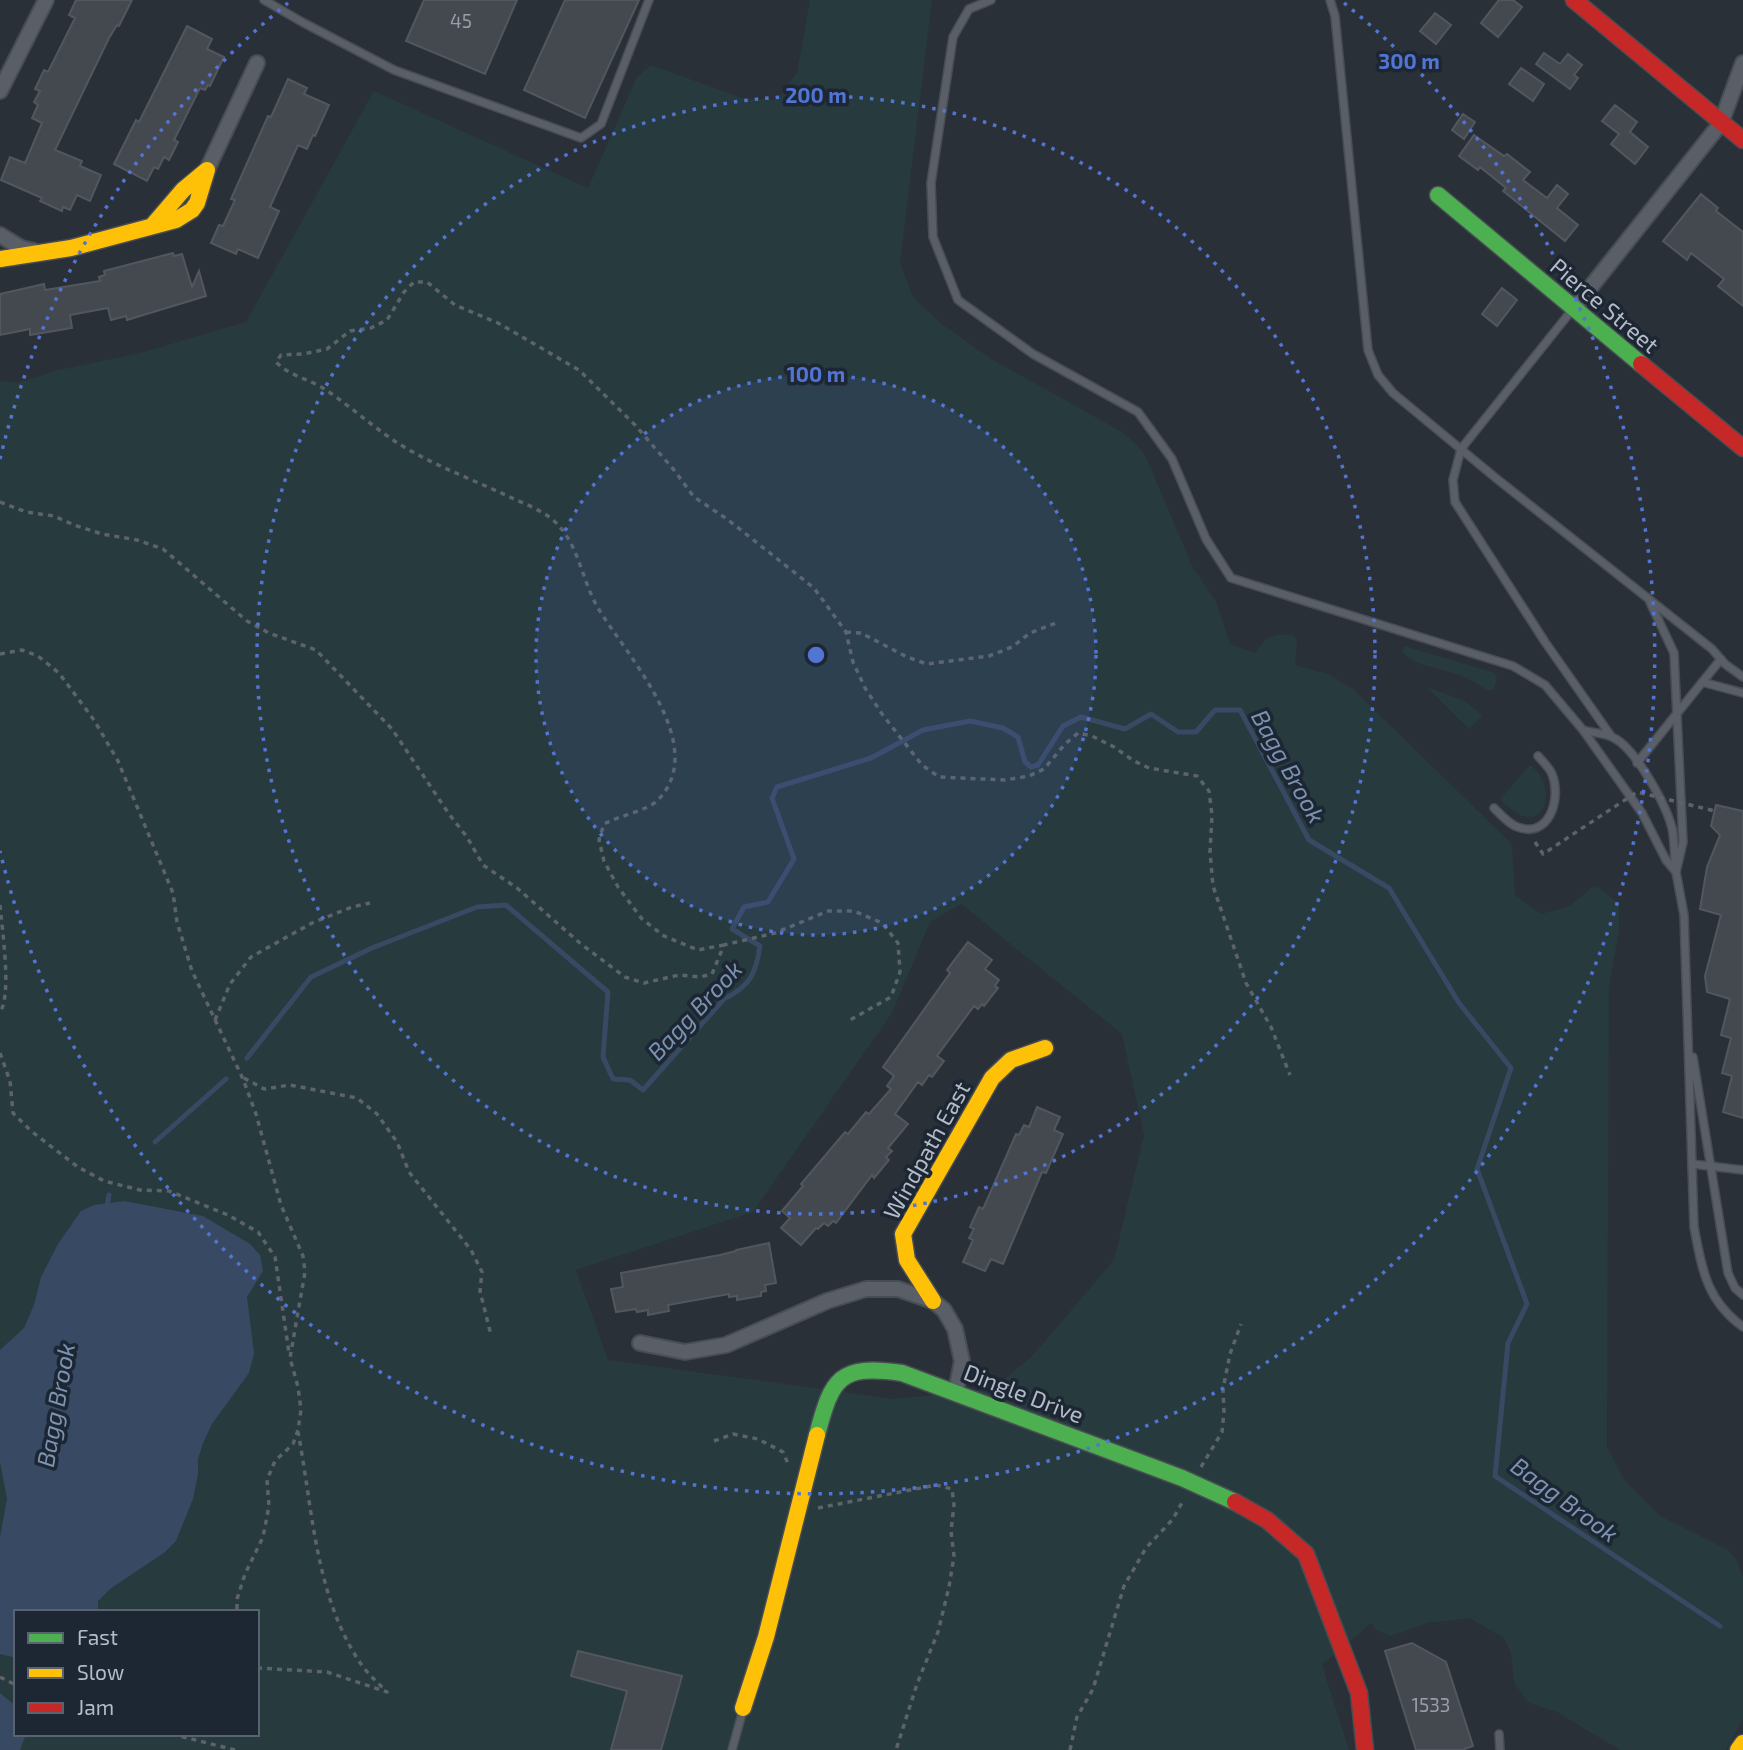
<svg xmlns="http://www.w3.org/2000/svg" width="1743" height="1750" font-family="'Exo 2',sans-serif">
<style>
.green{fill:#273a3e;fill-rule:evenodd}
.water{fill:#384963}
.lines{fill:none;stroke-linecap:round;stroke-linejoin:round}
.stream{stroke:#384963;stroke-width:5}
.building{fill:#444950;stroke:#52575f;stroke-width:2}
.lane-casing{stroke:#484c53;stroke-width:10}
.street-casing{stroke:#484c53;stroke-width:18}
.fast-casing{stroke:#484c53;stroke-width:19}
.slow-casing{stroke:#484c53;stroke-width:19}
.jam-casing{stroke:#484c53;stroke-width:19}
.path{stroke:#5d636a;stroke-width:3.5;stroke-dasharray:5 5;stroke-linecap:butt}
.lane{stroke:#5a5e66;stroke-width:7}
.street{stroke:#5a5e66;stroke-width:14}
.fast{stroke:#4caf50;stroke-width:16}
.slow{stroke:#ffc107;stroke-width:16}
.jam{stroke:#c62828;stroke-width:16}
.path-bridge{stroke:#5d636a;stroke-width:3.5;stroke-dasharray:5 5;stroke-linecap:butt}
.ring{fill:none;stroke:#5274d3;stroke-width:3.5;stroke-dasharray:3.5 7}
.labels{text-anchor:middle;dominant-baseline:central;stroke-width:7;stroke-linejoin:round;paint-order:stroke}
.number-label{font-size:19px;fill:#989fab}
.street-label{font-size:23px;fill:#b4bcc9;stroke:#1d2633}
.water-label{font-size:24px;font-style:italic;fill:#7c92b1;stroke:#1d2633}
.centre{fill:#5274d3;stroke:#1d2633;stroke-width:3.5}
.ring-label{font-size:21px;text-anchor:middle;font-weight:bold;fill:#5274d3;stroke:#1d2633;stroke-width:7;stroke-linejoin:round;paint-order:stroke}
</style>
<rect width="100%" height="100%" fill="#2a3038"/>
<path class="green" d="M810 0H932L900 263 913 297 943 325 993 360 1122 432 1138 446 1146 457 1193 568 1216 601 1230 644 1255 653C1267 635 1271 634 1292 635L1297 640 1295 665 1328 674 1354 690 1510 842 1512 848 1515 895 1541 914 1570 906 1591 888 1599 887 1619 904V931L1609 986 1607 1447 1625 1481 1660 1516 1728 1550 1736 1559 1743 1576V1720L1726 1750H1620L1557 1712 1529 1703 1514 1683 1511 1652 1503 1637 1469 1618 1427 1623 1391 1636 1376 1630 1371 1623 1322 1665 1349 1750H0V381L17 383 59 370 140 353 246 322 374 91 588 188 637 77 651 65 745 99 777 100 797 73ZM961 904 1122 1034 1144 1135 1114 1260 1033 1355 993 1389 894 1399 608 1360 576 1270 753 1212 892 1013 930 922ZM16 1612H257V1734H16Z
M1404 646 1495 673 1497 678 1494 689 1488 691C1478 684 1470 679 1459 675 1442 668 1414 667 1403 652Z
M1427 687 1465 701 1481 714V717L1469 729Z
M1530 765C1562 788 1542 846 1500 799Z"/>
<path class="water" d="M124 1201 203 1216 250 1244 260 1255 263 1271 247 1297 254 1353 249 1373 212 1424 203 1443 198 1459V1474L193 1499 176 1541 165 1552 110 1589 98 1601V1612H16V1658L0 1654V1537L7 1499 0 1462V1350L24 1328 34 1305 41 1277 58 1244 81 1211 94 1205Z
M0 1693 16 1706V1734H26L20 1750H0Z"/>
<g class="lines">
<path class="stream" d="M247 1058 311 977 372 948 477 907 506 905 608 992 603 1057 613 1079 630 1080 643 1090 724 999C750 986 756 974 760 946L732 929 744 907 768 902 794 859 772 798 777 787 871 758 923 730 970 721 1003 728 1018 737 1025 762 1031 767 1038 765 1063 726 1081 717 1125 729 1151 714 1178 732H1196L1215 710H1240L1309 840 1389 888 1459 1003 1511 1068 1477 1169 1527 1304 1508 1343 1495 1476 1720 1626
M155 1142 226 1079
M107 1207 109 1195"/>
</g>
<path class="building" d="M76 0H132L119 26 117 25 109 38 55 150 82 161 80 166 101 175 90 201 77 195 70 210 63 207 62 211 40 201 42 198 1 180 10 157 25 163 42 123 32 118 38 105 34 102 40 91 35 89 44 70 48 72 75 18 69 15Z
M424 0H517L485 74 406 41Z
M565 0H639L585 118 524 90Z
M1499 0H1513L1522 7 1498 37 1481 23Z
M1435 13 1451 25 1436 44 1420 31Z
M187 26 212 39 207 49 224 57 210 86 208 85 205 90 200 88 174 140 178 142 169 160 164 157 158 169 154 167 147 181 114 164 136 120 139 122Z
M1544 53 1560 64 1568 54 1582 65 1574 75 1578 78 1570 89 1536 64Z
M1521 68 1544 84 1533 101 1509 84Z
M288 79 307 88 304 94 329 105 315 136 313 135 307 149 298 145 270 207 279 211 258 258 238 249 236 254 211 243 219 225 223 226 235 200 231 199 268 116 271 117Z
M1615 105 1637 122 1630 132 1648 147 1635 164 1611 144 1619 134 1602 121Z
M1463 114 1475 122 1464 139 1452 130Z
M1474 135 1504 156 1507 154 1530 172 1523 180 1547 198 1557 185 1568 194 1557 208 1578 225 1565 241 1503 191 1506 188 1480 167 1478 170 1459 156Z
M1701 194 1718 208 1716 211 1743 232V306L1718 286 1724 279 1691 253 1687 260 1663 241Z
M173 253 174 256 182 254 192 287 199 271 206 296 127 320 126 316 111 320 108 308 70 315 72 328 30 335V329L0 335V294L44 284 45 290 100 281 99 277 105 275 104 271Z
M1502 288 1517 300 1497 326 1482 314Z
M1716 805 1743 811V1118L1723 1112 1732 1076 1722 1073 1731 1038 1721 1035 1730 999 1707 992 1705 976 1721 915 1700 909 1707 867 1720 835 1711 826Z
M968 942 992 960 985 969 999 980 995 986 998 988 984 1006 982 1004 978 1009 974 1006 937 1056 944 1061 932 1077 929 1075 922 1085 918 1082 895 1114 908 1124 888 1148 892 1151 886 1157 889 1160 874 1178 872 1175 836 1223 833 1221 828 1226 824 1223 818 1229 816 1228 801 1245 781 1228 790 1218 782 1211 803 1186 801 1184 845 1132 848 1134 866 1112 869 1114 891 1089 887 1086 894 1076 883 1067 950 973 947 970Z
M1037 1107 1060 1117 1054 1130 1063 1134 1046 1173 1042 1172 1003 1264 991 1259 985 1271 963 1262 973 1240 969 1238 974 1229 970 1227 979 1207 983 1209 1016 1134 1019 1135 1024 1125 1029 1127Z
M769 1243 776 1283 765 1285 766 1291 761 1292V1296L737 1300V1296L729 1297V1294L668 1305 669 1311 648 1315V1310L637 1312 636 1309 616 1312 611 1289 623 1287 621 1273 720 1255 736 1251V1250Z
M1412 1643 1446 1662 1473 1746 1462 1750H1416L1385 1651Z
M578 1651 682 1676 661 1750H611L627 1691 571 1676Z"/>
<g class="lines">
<defs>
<path id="lane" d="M264 0 302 22 394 70 581 138 601 124 649 0
M991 0 969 9 953 37 931 183 933 237 958 300 1033 354 1138 412 1172 459 1206 539 1231 578 1513 666 1545 685 1583 730 1642 813 1666 860 1676 872C1674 858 1675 842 1672 828 1666 805 1636 749 1614 738 1606 733 1592 733 1583 730
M1330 0 1335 16 1368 350 1378 375 1393 393 1497 479 1712 649 1725 664 1743 677
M1572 310 1461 449 1453 480 1455 502 1545 642 1611 736
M1650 602 1674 653 1683 842 1676 872 1684 915 1694 1227C1702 1269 1706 1300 1743 1327
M1702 682 1743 693
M1637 763 1721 659
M1494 808C1500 814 1507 822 1515 826 1549 841 1562 799 1552 774 1549 767 1543 762 1538 756
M1693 1057 1728 1273 1735 1288 1743 1295
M1692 1164 1743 1170
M1499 1734 1500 1750
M732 1750 743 1710"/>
<path id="street" d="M0 91 46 0
M207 170 257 63
M0 235 21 248 34 251
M1574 308 1721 123 1743 63
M640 1343 685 1352 726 1345 827 1301 866 1289H898L933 1301 944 1310 955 1329 962 1361 956 1391"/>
<path id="fast" d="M1438 195 1641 364
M817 1435C832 1378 839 1364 902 1373L1182 1478 1235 1502"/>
<path id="slow" d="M0 259 71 248 176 220 192 210 197 203 207 170 183 190 153 225
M933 1301 907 1260 903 1234 992 1078 1011 1060 1045 1048
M743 1708 766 1637 817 1435
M1738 1750 1743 1743"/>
<path id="jam" d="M1574 0 1743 140
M1641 364 1743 448
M1235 1502 1267 1520 1306 1554 1359 1693 1365 1750"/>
</defs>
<use href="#lane" class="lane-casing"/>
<use href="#street" class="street-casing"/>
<use href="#fast" class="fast-casing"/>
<use href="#slow" class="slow-casing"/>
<use href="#jam" class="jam-casing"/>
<path class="path" d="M0 502 26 512 54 516 74 525 102 534 137 540 163 549 247 621 269 633 316 650 392 729 449 814 467 837 483 865 517 888 581 944 625 977 644 983 679 975 700 977 712 974 724 945 775 933 828 911H854L882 923 898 943 900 972 891 997 850 1020
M846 632 861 633 907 657 927 664 989 656 1012 647 1030 633 1056 623
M0 654 22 650 38 656 59 673 94 720 118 761 173 893 177 922 192 971 243 1079 256 1114 281 1205 303 1256 305 1272 290 1358 298 1387 301 1410 298 1430 293 1444 275 1461 267 1480 269 1506 263 1537 245 1574 237 1599V1612
M0 905C2 929 12 995 0 1012
M724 945 698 950 664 936 642 919 618 887 604 861 599 840 604 824C618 816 646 811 657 801 712 746 626 655 598 608 581 579 579 542 552 519 542 511 526 504 514 499 481 483 445 470 413 452 381 435 356 410 326 390 310 379 289 376 276 362L281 355 303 354 327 349 350 331 371 328 387 320 404 292 414 282H427L455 305 498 323 579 370 635 425 674 470 694 497 727 519 814 588 846 632 853 662 865 688 882 714 922 765 939 777 1005 780 1029 776 1044 769 1065 744 1078 733 1092 736 1114 747 1134 761 1149 768 1197 776 1209 791 1212 815 1210 852 1213 886 1246 983 1271 1027 1290 1075
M215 1020 230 984 251 957 312 923 352 907 370 903
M0 1053 10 1081 13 1113 31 1131 78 1167 104 1181 140 1190 169 1191 228 1215 258 1232 275 1257 289 1353
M244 1078 264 1089 290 1085 357 1098 377 1114 397 1142 409 1172 471 1250 482 1272 480 1291 491 1335
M714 1441 733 1434 758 1439 783 1452 789 1466
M1201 1467 1222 1432 1224 1412 1223 1389 1230 1354 1241 1324
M818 1508 936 1485 952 1489 954 1505 951 1531 954 1556 949 1587 938 1632 917 1684 896 1750
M257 1668 327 1672 387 1692C378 1683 368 1674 361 1664 315 1597 313 1510 298 1432
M0 1677 16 1685
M172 1734 235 1750
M1070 1750 1077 1717 1093 1689 1124 1586 1146 1548 1173 1519 1184 1499"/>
<use href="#lane" class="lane"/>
<use href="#street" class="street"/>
<use href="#fast" class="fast"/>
<use href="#slow" class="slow"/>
<use href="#jam" class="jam"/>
<path class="path-bridge" d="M1535 842 1543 854 1637 792 1715 811"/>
</g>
<circle cx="816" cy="655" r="280" fill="#5274d3" fill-opacity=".12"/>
<g class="ring">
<circle cx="816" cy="655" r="280"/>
<circle cx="816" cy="655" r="559"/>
<path d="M0 459A839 839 0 0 1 288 3M1344 3A839 839 0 1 1 0 851"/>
</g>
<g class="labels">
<g class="number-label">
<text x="461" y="20">45</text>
<text x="1431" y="1704">1533</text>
</g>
<g class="street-label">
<text transform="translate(1605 305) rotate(40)">Pierce Street</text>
<text transform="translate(926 1150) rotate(-61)">Windpath East</text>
<text transform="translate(1024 1393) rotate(21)">Dingle Drive</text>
</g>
<g class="water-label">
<text transform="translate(1289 766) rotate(61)">Bagg Brook</text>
<text transform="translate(694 1010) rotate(-47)">Bagg Brook</text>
<text transform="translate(55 1405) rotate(-80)">Bagg Brook</text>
<text transform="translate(1565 1499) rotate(36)">Bagg Brook</text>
</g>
</g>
<circle cx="816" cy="655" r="10" class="centre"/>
<g class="ring-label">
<text x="1409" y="69">300 m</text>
<text x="816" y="103">200 m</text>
<text x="816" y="382">100 m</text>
</g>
<rect x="14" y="1610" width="245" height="126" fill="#1d2633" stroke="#59626f" stroke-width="2"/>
<rect x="28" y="1633" width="35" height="10" fill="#4caf50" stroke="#59626f" stroke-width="2"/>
<text x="77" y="1645" font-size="21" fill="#b4bcc9">Fast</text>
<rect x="28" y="1668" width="35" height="10" fill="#ffc107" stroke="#59626f" stroke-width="2"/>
<text x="77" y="1680" font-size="21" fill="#b4bcc9">Slow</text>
<rect x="28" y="1703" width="35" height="10" fill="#c62828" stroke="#59626f" stroke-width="2"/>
<text x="77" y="1715" font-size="21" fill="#b4bcc9">Jam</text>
</svg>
